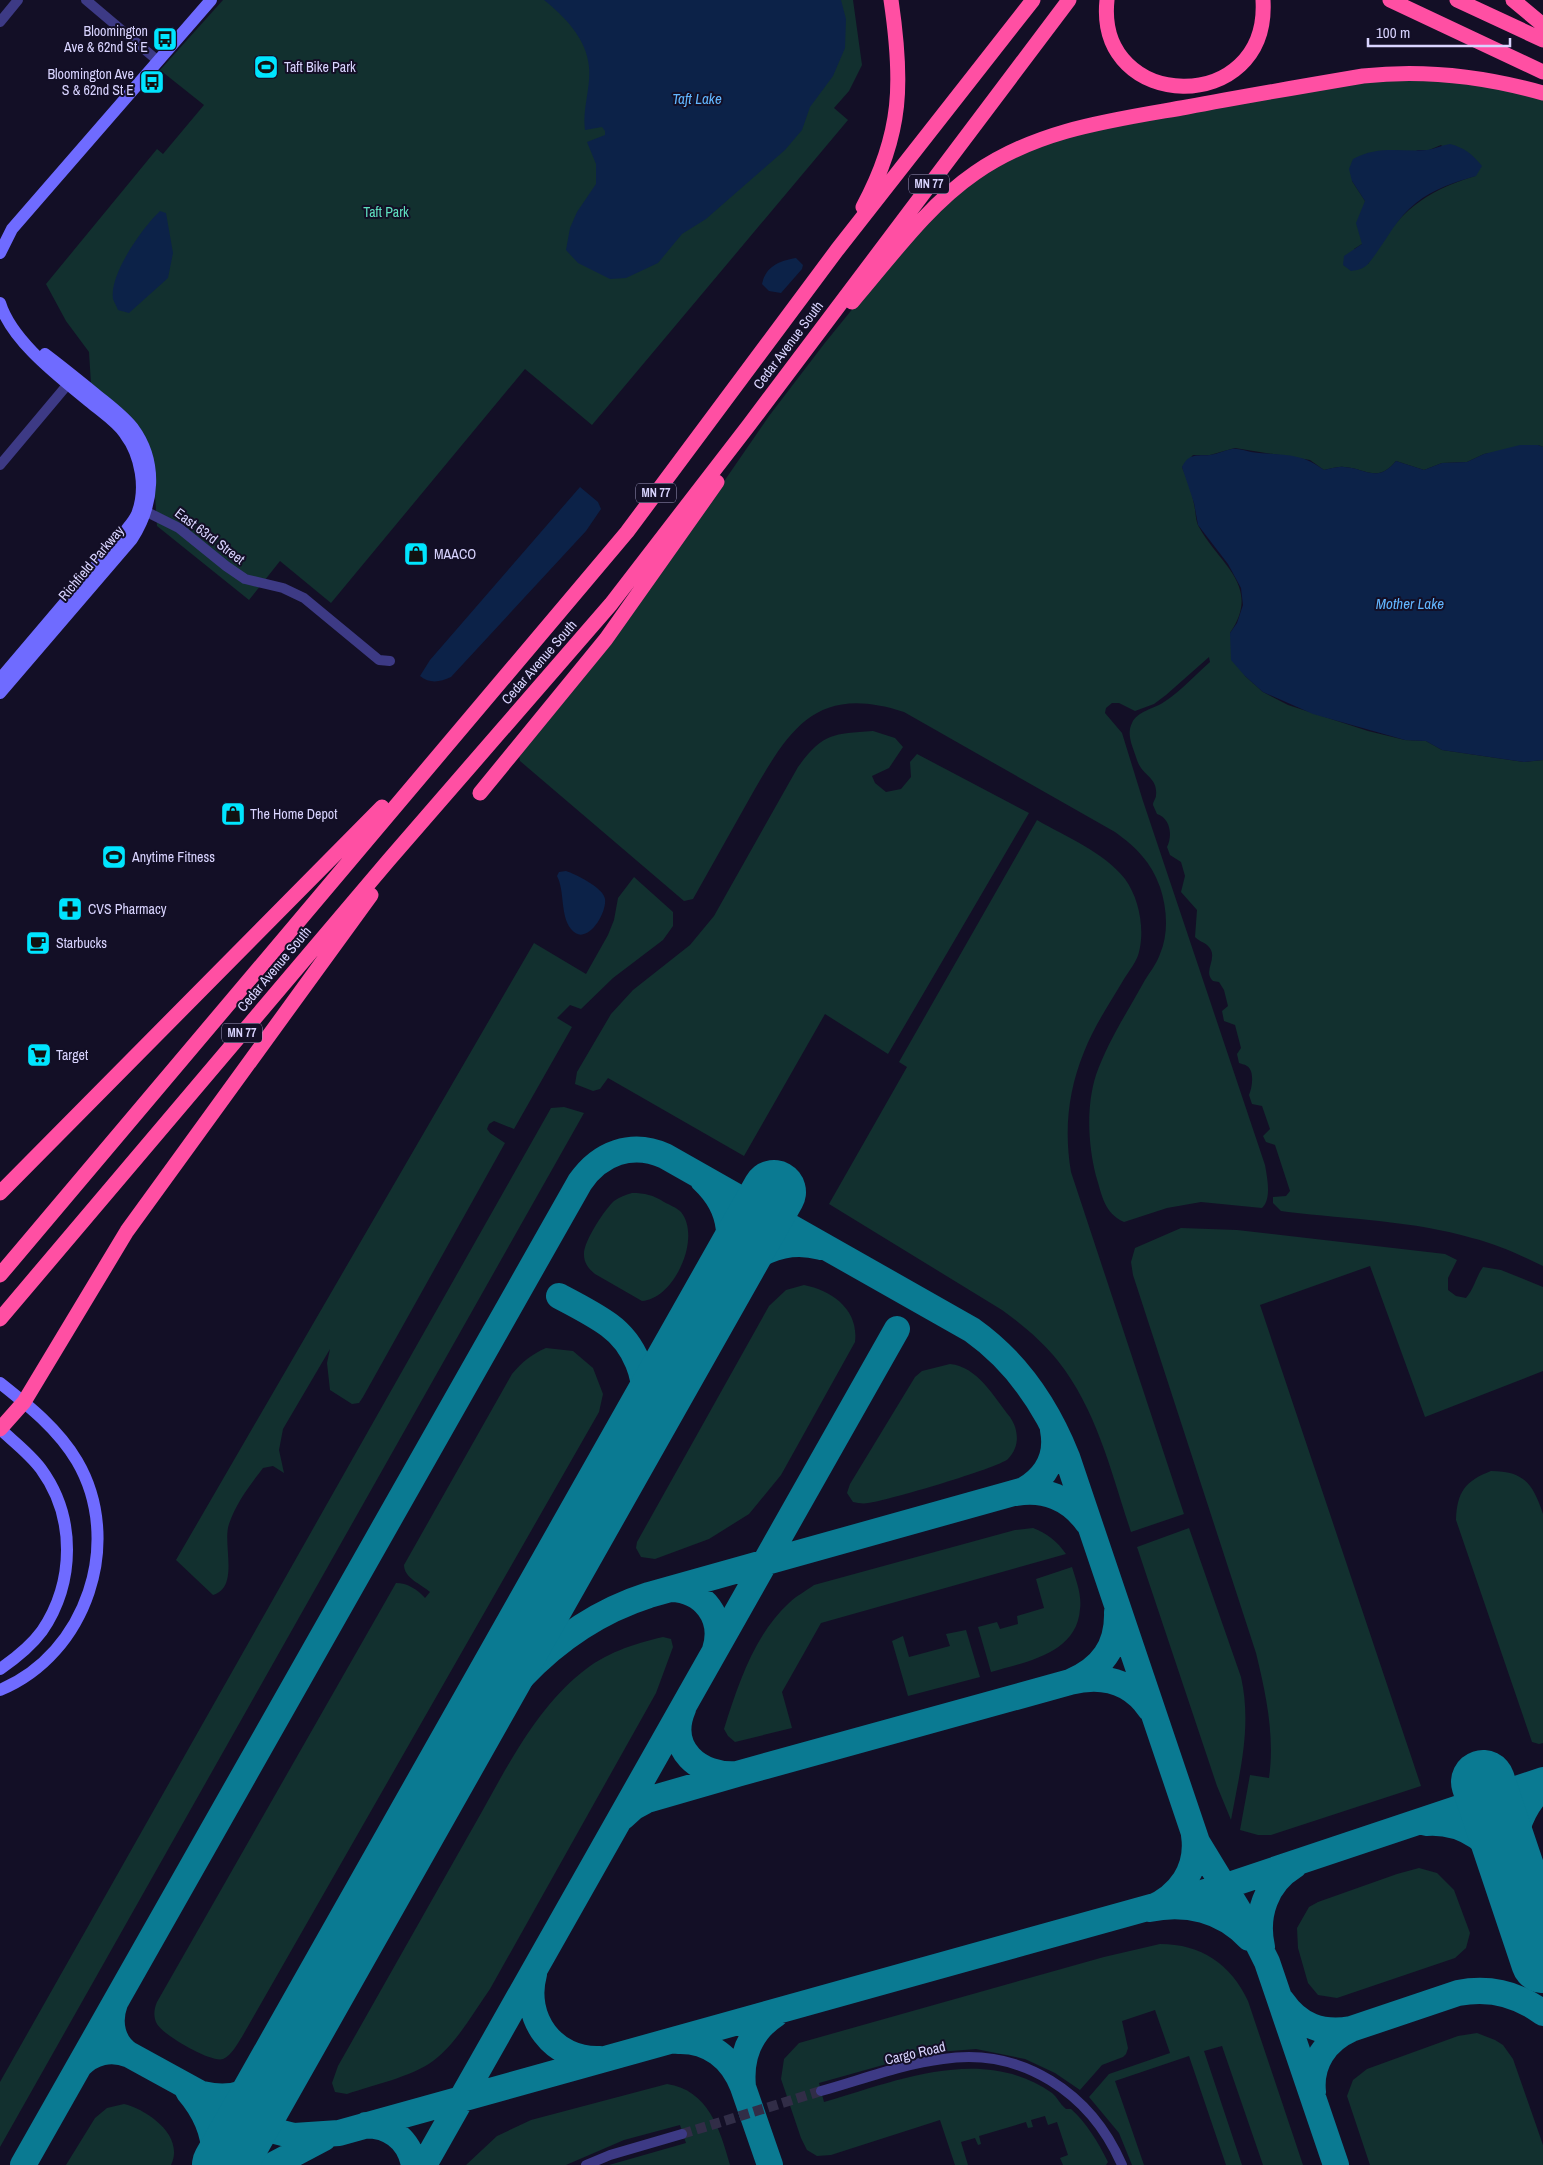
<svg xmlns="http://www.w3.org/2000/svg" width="1543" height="2165" font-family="'Archivo Narrow',sans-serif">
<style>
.green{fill:#12302f;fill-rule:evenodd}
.water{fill:#0c2248}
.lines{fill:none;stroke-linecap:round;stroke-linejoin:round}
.taxiway{stroke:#0a7a92;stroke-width:26}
.runway{stroke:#0a7a92;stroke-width:64}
.street-tunnel{stroke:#312d47;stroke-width:10;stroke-dasharray:10 5;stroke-linecap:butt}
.street{stroke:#3d3a85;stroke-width:10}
.secondary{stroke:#6f6bff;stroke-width:12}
.highway{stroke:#ff4fa3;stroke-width:15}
.labels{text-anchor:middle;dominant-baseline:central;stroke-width:4;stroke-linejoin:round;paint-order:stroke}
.shield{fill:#130f26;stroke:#9e99be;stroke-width:1}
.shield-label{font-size:12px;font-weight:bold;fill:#d9d4ff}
.poi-label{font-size:14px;fill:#d9d4ff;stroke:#130f26;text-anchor:start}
.park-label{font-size:14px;fill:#5fe0c0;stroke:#130f26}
.street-label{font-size:14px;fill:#d9d4ff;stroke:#130f26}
.water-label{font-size:15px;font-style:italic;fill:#62b6ff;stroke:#130f26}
</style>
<rect width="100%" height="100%" fill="#130f26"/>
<path class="green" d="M223 0H853L862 65 849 91 834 108 848 120 592 425 525 369 331 603 280 561 249 600 157 526 153 464 91 384 89 352 66 321 46 284 157 149 163 154 204 105 160 70Z
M1362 79 1470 80 1543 97V447L1538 445 1484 454 1467 462 1442 463 1424 470 1396 461C1377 484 1366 468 1344 467 1338 466 1330 469 1324 470L1310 460 1235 448 1210 455H1193L1182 467C1187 479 1192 492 1194 504 1196 511 1195 520 1199 527 1220 565 1262 586 1230 633L1245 676 1263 692 1288 705 1368 731 1405 740 1426 741 1442 750 1524 762 1543 760V1266C1520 1255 1497 1244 1472 1238 1415 1221 1348 1219 1288 1212L1281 1211 1273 1203V1197L1286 1196 1290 1191 1275 1145 1266 1142 1263 1136 1270 1129 1262 1106 1252 1104 1249 1095C1252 1088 1255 1071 1247 1066 1244 1064 1241 1064 1239 1063L1237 1054 1241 1048 1235 1025 1224 1021 1222 1011 1228 1006 1224 990 1219 982 1213 981C1203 972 1216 961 1211 950 1207 942 1201 943 1195 937L1197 910 1181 892 1185 876 1181 862 1170 855 1167 847C1173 835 1170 818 1157 814L1153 805C1153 801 1156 799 1156 795 1158 777 1142 776 1137 760 1133 747 1126 735 1132 723 1137 711 1154 709 1164 702 1181 691 1195 675 1210 662L1209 657 1166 695 1154 704 1135 711 1119 703H1112L1106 708 1105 713 1122 733 1143 801 1265 1165C1267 1177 1272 1199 1262 1208L1201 1202 1167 1208 1124 1222C1104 1213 1102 1195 1096 1176 1088 1145 1086 1106 1096 1075 1108 1041 1128 1011 1145 980 1150 972 1157 963 1160 954 1169 933 1167 908 1160 887 1151 862 1137 848 1115 832L904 712C813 682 787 733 747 803 729 835 711 867 693 899L684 901 520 761 519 755 716 493 769 416 824 344 884 270 968 183 1043 141ZM1441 145 1475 176C1420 193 1397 214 1368 264L1354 249 1362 244 1365 201 1352 181 1418 150H1429Z
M873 731 895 738 903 747 889 768 872 776 875 783 886 792 901 789 911 777 910 762 917 754 1029 813 888 1054 825 1014 744 1156 608 1078 600 1089 593 1091 575 1084 577 1072 611 1014 633 990 690 945 714 916 798 767C823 733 832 734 873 731Z
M1037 820C1066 837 1104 852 1125 879 1139 898 1145 929 1139 952 1137 961 1129 971 1124 979 1110 1003 1094 1026 1084 1052 1068 1091 1064 1131 1071 1172L1184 1514 1131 1532C1112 1475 1097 1410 1058 1361 1043 1342 1023 1325 1002 1310L829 1204 907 1067 899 1062Z
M634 877 673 912V926L663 940 613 978 581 1009 570 1005 557 1018 572 1027 514 1129 494 1121 489 1124 487 1129 490 1133 505 1143 363 1397 359 1403 352 1404 330 1390 327 1363 330 1349 283 1429 279 1450 284 1473 273 1466 263 1468C250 1485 236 1503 229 1524 222 1544 240 1587 213 1595L176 1560 534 943 586 974 608 935 614 920 618 898Z
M564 1107 584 1113 0 2147V2082L551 1108Z
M632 1193C645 1193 653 1195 664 1202 670 1205 677 1208 681 1212 702 1238 674 1299 642 1301L595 1274C589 1269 584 1263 584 1255 583 1242 605 1209 614 1201 620 1197 625 1195 632 1193Z
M1181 1228 1237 1230 1445 1254 1457 1260 1448 1278V1290L1456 1296 1466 1298C1474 1289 1476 1277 1483 1267L1501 1270 1543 1287V1371L1425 1417 1370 1266 1260 1305 1421 1786 1271 1835H1258L1240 1830 1250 1775 1269 1778C1275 1736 1266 1694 1256 1653L1133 1275 1131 1262 1135 1248Z
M804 1285C833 1291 859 1310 855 1342L781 1475 749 1514 709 1539 655 1559 641 1557 636 1548 637 1542 769 1306 786 1290Z
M546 1348 573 1351 593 1368 603 1394 599 1412 243 2035C238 2043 232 2055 223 2059 211 2063 163 2035 157 2024 153 2017 154 2009 157 2002L396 1583C407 1583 417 1589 425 1598L430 1592C421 1584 404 1578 404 1565L512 1374C522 1362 532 1354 546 1348Z
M950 1364C978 1367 993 1396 1010 1417 1019 1430 1020 1447 1008 1459 998 1468 886 1501 868 1503 863 1504 858 1503 853 1502L847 1493 850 1484 915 1377 922 1371Z
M1491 1471C1524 1471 1533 1484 1543 1514V1743L1539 1744 1532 1742 1456 1520C1457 1492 1465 1481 1491 1471Z
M1033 1528C1048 1534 1057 1541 1066 1554L821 1623 782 1692 792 1728 735 1742 728 1736 724 1729C738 1685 754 1635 789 1603 796 1596 806 1591 814 1585L1015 1530Z
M1189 1528 1241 1677C1252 1726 1240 1771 1231 1820L1217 1786 1137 1547Z
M1072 1567C1076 1580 1082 1595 1080 1609 1077 1654 1025 1662 991 1672L978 1627 997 1622 1000 1629 1018 1624 1017 1616 1044 1608 1036 1579Z
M966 1630 980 1677 908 1696 892 1641 903 1636 909 1657 950 1646 946 1634Z
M663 1637 671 1639 673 1647 656 1693 490 1989C473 2013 457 2043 433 2061 411 2077 373 2085 347 2094L335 2092 332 2083 338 2066C381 1990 424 1914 467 1838 499 1783 531 1713 581 1673 605 1653 633 1644 663 1637Z
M1419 1868 1437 1873 1454 1890 1470 1933 1466 1948 1455 1958 1337 1998 1318 1995 1308 1983 1298 1948 1297 1928 1309 1907 1318 1902 1397 1874Z
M1160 1944C1201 1944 1231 1964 1248 2001L1303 2165H1263L1222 2046 1204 2051 1242 2165H1226L1189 2056 1115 2081 1144 2165H1132L1119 2133 1089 2097 1109 2074 1170 2053 1155 2010 1122 2021 1128 2048 1126 2054 1123 2057 1102 2065 1080 2090 1055 2073 1025 2059 976 2049 926 2053 819 2083 824 2102C897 2081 982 2044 1052 2093 1058 2098 1059 2103 1066 2109H1071C1086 2122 1098 2142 1108 2162L1106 2165H1063L1060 2158 1068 2155 1057 2122 1048 2125 1045 2116 1031 2120 1033 2127 1028 2128 1026 2122 979 2136 981 2144 978 2145 975 2138 961 2142 968 2165H955L940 2120 831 2155 817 2156 807 2150 801 2138 781 2079 784 2059 799 2043 1104 1957Z
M1477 2033 1495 2040 1503 2045 1513 2059 1543 2145V2165H1370L1347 2096 1353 2080 1367 2069 1458 2036Z
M667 2084C708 2090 720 2129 730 2165H609L686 2143 680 2125 624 2140 566 2165H466L497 2136 531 2120Z
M124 2104C148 2110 185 2136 171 2165H66L95 2118 107 2108Z"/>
<path class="water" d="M544 0H841L846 19 845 48 833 76 810 107 802 130 785 150 706 219 682 234 658 263 626 278 610 279 578 263 566 250 570 228 577 212 596 184V164L587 142 605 135V131L602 127 585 130C582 109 591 88 589 67 587 39 564 16 544 0Z
M1450 144C1465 148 1472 154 1482 166L1476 176C1455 182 1433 189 1416 203 1394 220 1385 244 1368 264 1363 269 1358 270 1351 271L1343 265 1344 256 1362 244 1356 223 1365 201 1352 181 1349 169 1353 159C1378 145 1401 152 1427 150 1435 149 1442 145 1450 144Z
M160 211 166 213 173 253 168 278 129 313 118 310C117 307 114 302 113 299 109 274 143 227 160 211Z
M796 258 803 265 802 269 781 293 769 291 762 284C766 266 779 261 796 258Z
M1520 445H1538L1543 447V760L1524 762 1442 750 1426 741 1405 740 1313 714 1263 692 1245 676 1231 660 1230 633 1237 623 1243 605 1241 588 1228 564 1198 525 1194 503 1182 467C1189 453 1196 456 1210 455 1218 454 1225 450 1232 449 1239 448 1245 451 1251 452 1280 456 1299 451 1324 470 1330 469 1338 466 1344 467 1366 468 1377 484 1396 461L1424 470 1442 463 1467 462 1484 454Z
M580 487 598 502 601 509 586 531 451 677C440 682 430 684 420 676L430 660Z
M566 871C575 874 604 888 605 899 607 914 586 948 571 929 560 915 565 891 557 876L559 872Z"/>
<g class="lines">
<path class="taxiway" d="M703 1180C737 1212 731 1243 723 1283 750 1256 781 1236 821 1247
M559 1296C576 1305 594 1314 609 1325 635 1344 649 1379 643 1410 639 1431 626 1451 617 1470
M1016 1493C1044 1488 1070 1498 1087 1522
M671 1589C704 1590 725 1618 715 1650
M1117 1612C1118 1646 1102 1669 1070 1682 1102 1674 1131 1681 1150 1709
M737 1774 1070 1682
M425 1809C485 1717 539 1630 649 1595L1024 1490C1046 1477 1058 1456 1053 1430
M623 1817 634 1807 647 1800 737 1774C700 1777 666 1749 683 1709
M1426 1823C1466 1820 1492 1844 1513 1874 1511 1841 1518 1810 1543 1787
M1194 1835C1199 1869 1180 1896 1149 1909 1186 1901 1223 1910 1249 1938
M1262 1947C1255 1915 1266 1883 1294 1866
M534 1974C522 2018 553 2061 600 2059
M1282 2001C1299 2026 1322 2034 1351 2029 1326 2040 1310 2063 1313 2092
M1351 2029 1458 1993C1489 1987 1518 1994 1543 2013
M678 2041C709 2040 732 2058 743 2087 740 2056 750 2031 776 2014
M130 2055 263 2128 294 2136 339 2133 1223 1887 1543 1780
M79 2066C92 2052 111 2047 130 2055 112 2044 108 2022 115 2003
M743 2087 770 2165
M188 2091C206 2112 217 2136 214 2165
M203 2094C258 2108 278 2064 303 2026
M366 2125C391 2126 409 2140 414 2165
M23 2165 580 1182C600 1153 632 1141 665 1156L972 1330C1017 1362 1047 1407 1067 1457L1197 1842 1253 1934 1267 1962 1336 2165
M273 2165 324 2138
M424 2165 897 1329"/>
<path class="runway" d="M1483 1782 1543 1961
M224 2165 774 1192"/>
<path class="street-tunnel" d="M682 2134 821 2091"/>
<path class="street" d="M86 0 157 60
M0 22 18 0
M0 465 68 384
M139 508 179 528 226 566 245 579 283 588 304 598 379 660 390 661
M821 2091C861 2080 902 2064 943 2059 1022 2047 1091 2093 1122 2165
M586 2165 610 2155 682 2134"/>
<path class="secondary" d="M0 253 12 229 211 0
M0 303C12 342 61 378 91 403 103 413 117 422 125 434 141 455 147 489 137 514 134 521 128 527 124 533L0 679
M0 693 132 539C154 505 158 462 133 428 122 414 106 403 93 392 77 379 61 366 45 354
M0 1383C29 1406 58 1429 77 1461 124 1541 87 1654 0 1690
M0 1429C14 1442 30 1454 41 1469 76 1517 75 1582 42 1631 31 1646 16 1658 0 1669"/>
<path class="highway" d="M1107 0C1095 113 1270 117 1263 0
M1390 0 1543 72
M1457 0 1543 40
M1513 0 1543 25
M863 207C903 133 903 81 891 0
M852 302C890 258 927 206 975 173 1038 129 1113 120 1187 107 1245 96 1304 86 1363 76 1425 69 1483 76 1543 93
M480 793 606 639 717 482
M0 1193 382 807
M0 1275 627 532 837 250 1033 0
M0 1319 388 861 611 604 749 425 1069 0
M0 1429 24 1402 127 1231 371 895"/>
</g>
<defs>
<symbol id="bus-square" viewBox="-11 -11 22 22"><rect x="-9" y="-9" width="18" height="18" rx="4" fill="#00e5ff" stroke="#130f26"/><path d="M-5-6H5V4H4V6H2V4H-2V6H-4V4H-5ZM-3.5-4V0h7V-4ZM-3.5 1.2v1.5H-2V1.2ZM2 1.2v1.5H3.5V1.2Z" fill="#111"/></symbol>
<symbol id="stadium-square" viewBox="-11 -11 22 22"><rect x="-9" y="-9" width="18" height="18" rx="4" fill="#00e5ff" stroke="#130f26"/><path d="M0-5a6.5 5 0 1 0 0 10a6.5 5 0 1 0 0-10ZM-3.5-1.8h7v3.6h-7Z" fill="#111"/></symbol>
<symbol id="shop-square" viewBox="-11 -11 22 22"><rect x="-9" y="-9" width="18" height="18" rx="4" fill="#00e5ff" stroke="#130f26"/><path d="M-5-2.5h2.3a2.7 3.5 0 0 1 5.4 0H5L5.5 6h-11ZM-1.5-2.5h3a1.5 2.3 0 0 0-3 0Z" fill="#111"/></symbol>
<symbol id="pharmacy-square" viewBox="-11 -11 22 22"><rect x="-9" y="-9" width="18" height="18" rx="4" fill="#00e5ff" stroke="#130f26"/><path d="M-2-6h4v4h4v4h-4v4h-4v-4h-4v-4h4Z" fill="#111"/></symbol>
<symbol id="cafe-square" viewBox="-11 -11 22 22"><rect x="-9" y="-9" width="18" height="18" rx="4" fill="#00e5ff" stroke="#130f26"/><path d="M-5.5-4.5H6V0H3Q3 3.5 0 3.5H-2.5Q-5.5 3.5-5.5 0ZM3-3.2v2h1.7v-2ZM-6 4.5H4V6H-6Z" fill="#111"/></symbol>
<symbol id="supermarket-square" viewBox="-11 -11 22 22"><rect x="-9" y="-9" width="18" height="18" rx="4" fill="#00e5ff" stroke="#130f26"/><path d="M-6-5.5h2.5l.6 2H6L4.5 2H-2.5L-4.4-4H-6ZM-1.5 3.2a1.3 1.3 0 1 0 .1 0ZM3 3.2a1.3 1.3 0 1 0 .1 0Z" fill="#111"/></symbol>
</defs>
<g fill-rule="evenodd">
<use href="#bus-square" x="151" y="25" width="28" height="28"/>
<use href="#stadium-square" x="252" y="53" width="28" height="28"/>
<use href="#bus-square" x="138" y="68" width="28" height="28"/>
<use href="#shop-square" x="402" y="540" width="28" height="28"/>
<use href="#shop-square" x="219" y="800" width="28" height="28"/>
<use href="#stadium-square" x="100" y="843" width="28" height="28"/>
<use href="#pharmacy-square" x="56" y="895" width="28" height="28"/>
<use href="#cafe-square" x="24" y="929" width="28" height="28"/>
<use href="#supermarket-square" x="25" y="1041" width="28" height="28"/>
</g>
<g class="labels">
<g class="shield">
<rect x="909" y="174.5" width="40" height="19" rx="4"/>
<rect x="636" y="483.5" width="40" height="19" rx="4"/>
<rect x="222" y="1023.5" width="40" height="19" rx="4"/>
</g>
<g class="shield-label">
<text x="929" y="184">MN 77</text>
<text x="656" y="493">MN 77</text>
<text x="242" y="1033">MN 77</text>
</g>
<g class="poi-label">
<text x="148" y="31" text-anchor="end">Bloomington<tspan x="148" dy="16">Ave &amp; 62nd St E</tspan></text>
<text x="284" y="67">Taft Bike Park</text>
<text x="134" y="74" text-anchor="end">Bloomington Ave<tspan x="134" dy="16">S &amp; 62nd St E</tspan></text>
<text x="434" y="554">MAACO</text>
<text x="250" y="814">The Home Depot</text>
<text x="132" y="857">Anytime Fitness</text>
<text x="88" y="909">CVS Pharmacy</text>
<text x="56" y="943">Starbucks</text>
<text x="56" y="1055">Target</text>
</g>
<g class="park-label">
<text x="386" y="212">Taft Park</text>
</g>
<g class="street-label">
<text transform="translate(788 345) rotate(-53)">Cedar Avenue South</text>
<text transform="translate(210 536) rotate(37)">East 63rd Street</text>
<text transform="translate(91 563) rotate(-50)">Richfield Parkway</text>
<text transform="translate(539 662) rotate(-49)">Cedar Avenue South</text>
<text transform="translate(274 969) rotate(-50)">Cedar Avenue South</text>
<text transform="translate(915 2053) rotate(-13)">Cargo Road</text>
</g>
<g class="water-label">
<text x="697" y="98">Taft Lake</text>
<text x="1410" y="603">Mother Lake</text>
</g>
</g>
<path d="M1368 38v8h142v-8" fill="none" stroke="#d9d4ff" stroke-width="2.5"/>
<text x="1376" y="38" font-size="15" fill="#d9d4ff" stroke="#130f26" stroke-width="4" paint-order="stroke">100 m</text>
</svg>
